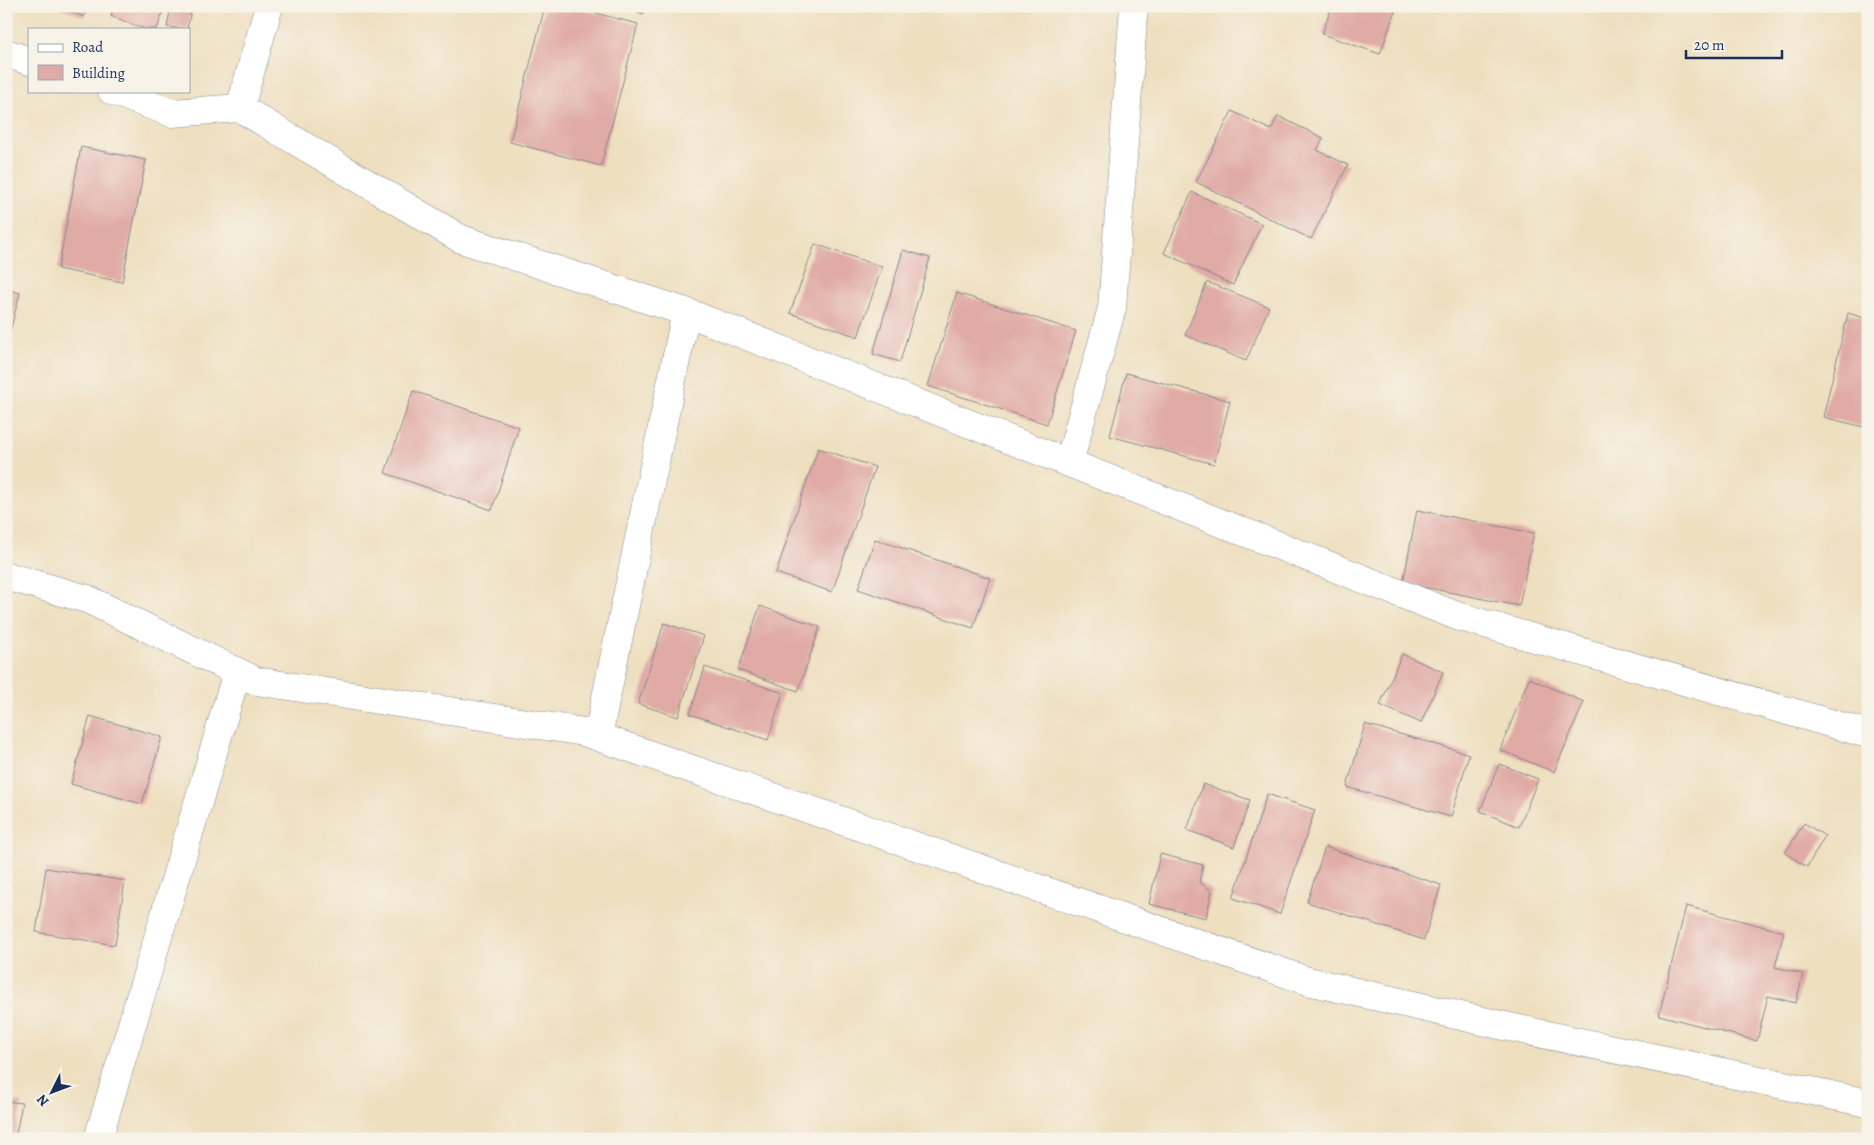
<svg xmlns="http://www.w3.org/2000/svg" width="1874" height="1145" font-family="Alegreya,serif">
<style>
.building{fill:#e0aaa5}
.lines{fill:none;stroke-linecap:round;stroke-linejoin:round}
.minor-casing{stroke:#84878e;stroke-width:29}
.minor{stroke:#fff;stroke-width:28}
</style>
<rect width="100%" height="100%" fill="#f7f3e8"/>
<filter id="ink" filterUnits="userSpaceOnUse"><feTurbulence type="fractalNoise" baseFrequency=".02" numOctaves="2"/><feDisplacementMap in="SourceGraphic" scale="10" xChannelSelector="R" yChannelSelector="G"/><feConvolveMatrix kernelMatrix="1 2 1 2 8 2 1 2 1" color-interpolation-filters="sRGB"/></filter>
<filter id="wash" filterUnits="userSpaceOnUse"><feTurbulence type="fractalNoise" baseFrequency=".0096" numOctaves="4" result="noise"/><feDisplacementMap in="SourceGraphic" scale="20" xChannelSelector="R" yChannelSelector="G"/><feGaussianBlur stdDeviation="1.12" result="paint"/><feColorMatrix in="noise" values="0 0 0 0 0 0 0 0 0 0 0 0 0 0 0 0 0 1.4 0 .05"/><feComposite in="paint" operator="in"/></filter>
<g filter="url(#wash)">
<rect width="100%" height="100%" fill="#eedfbf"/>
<g id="blocks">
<path class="building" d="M56 6H88L84 17Z
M114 6H165L157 29H144L111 16Z
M171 6H192L187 29 167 27Z
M545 6H568L638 24 601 166 510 142Z
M624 6H647L643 14Z
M1332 6H1397L1380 54 1322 34Z
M1232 111 1271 130 1278 116 1323 138 1317 150 1348 165 1311 239 1196 182Z
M81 147 146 160 122 282 58 269Z
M1192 192 1262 224 1233 285 1164 253Z
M815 244 882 267 858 337 790 313Z
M903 250 930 258 900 362 873 354Z
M1207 282 1269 307 1246 361 1185 335Z
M6 289 20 293 7 343 6 342Z
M957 293 1076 331 1047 424 928 386Z
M1848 313 1868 319V428L1823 417Z
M1126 373 1230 401 1214 464 1110 436Z
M413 391 519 427 492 510 385 473Z
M818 448 875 467 832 592 776 573Z
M1417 510 1534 533 1519 606 1403 583Z
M875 539 990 578 973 628 858 589Z
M760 606 820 627 798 691 738 670Z
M664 623 704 636 678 717 638 704Z
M1402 654 1443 672 1421 723 1380 705Z
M705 667 783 693 768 740 690 714Z
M1529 678 1584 702 1554 772 1500 750Z
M90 716 162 737 142 804 71 784Z
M1365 724 1469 754 1451 817 1347 787Z
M1499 764 1538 779 1519 827 1480 811Z
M1203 784 1250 800 1234 847 1187 830Z
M1267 794 1315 810 1280 914 1233 898Z
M1804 823 1825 836 1807 867 1785 853Z
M1325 847 1441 885 1424 940 1307 902Z
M1160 854 1203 865 1199 882 1212 891 1206 918 1149 904Z
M46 868 125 881 115 945 36 932Z
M1686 906 1784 932 1775 967 1803 974 1796 1003 1768 996 1757 1041 1659 1015Z
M6 1101 22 1103 15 1139H6Z"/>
</g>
</g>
<g filter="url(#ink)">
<use href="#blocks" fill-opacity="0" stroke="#84878e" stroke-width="1"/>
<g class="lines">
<defs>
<path id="minor" d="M6 53 29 61
M112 91 172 113 240 108 461 239 686 312 1457 616 1868 734
M240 108 269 6
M1069 463 1112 308 1134 6
M6 576 87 599 256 681 584 732 1308 981 1500 1025 1868 1103
M598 736 686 312
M98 1139 237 672"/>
</defs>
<use href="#minor" class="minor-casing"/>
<use href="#minor" class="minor"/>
</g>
</g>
<rect width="1874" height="1145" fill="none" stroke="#f7f3e8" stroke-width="25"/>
<rect x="28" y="28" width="162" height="65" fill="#f7f3e8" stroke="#9fa5b1"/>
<rect x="38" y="44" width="25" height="8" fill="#ffffff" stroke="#9fa5b1"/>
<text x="72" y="52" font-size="15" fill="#1b2f5e">Road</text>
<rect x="38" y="65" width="25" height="15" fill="#e0aaa5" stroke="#9fa5b1"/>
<text x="72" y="78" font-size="15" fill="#1b2f5e">Building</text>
<g transform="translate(52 1092) rotate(228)" stroke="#f7f3e8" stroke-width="4" paint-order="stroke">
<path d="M0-4L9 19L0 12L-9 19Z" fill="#1b2f5e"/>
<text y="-8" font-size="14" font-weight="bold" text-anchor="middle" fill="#1b2f5e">N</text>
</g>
<path d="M1686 50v8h96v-8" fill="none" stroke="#1b2f5e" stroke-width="2.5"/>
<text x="1694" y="50" font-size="15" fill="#1b2f5e" stroke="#f7f3e8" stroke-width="4" paint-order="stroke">20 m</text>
</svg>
